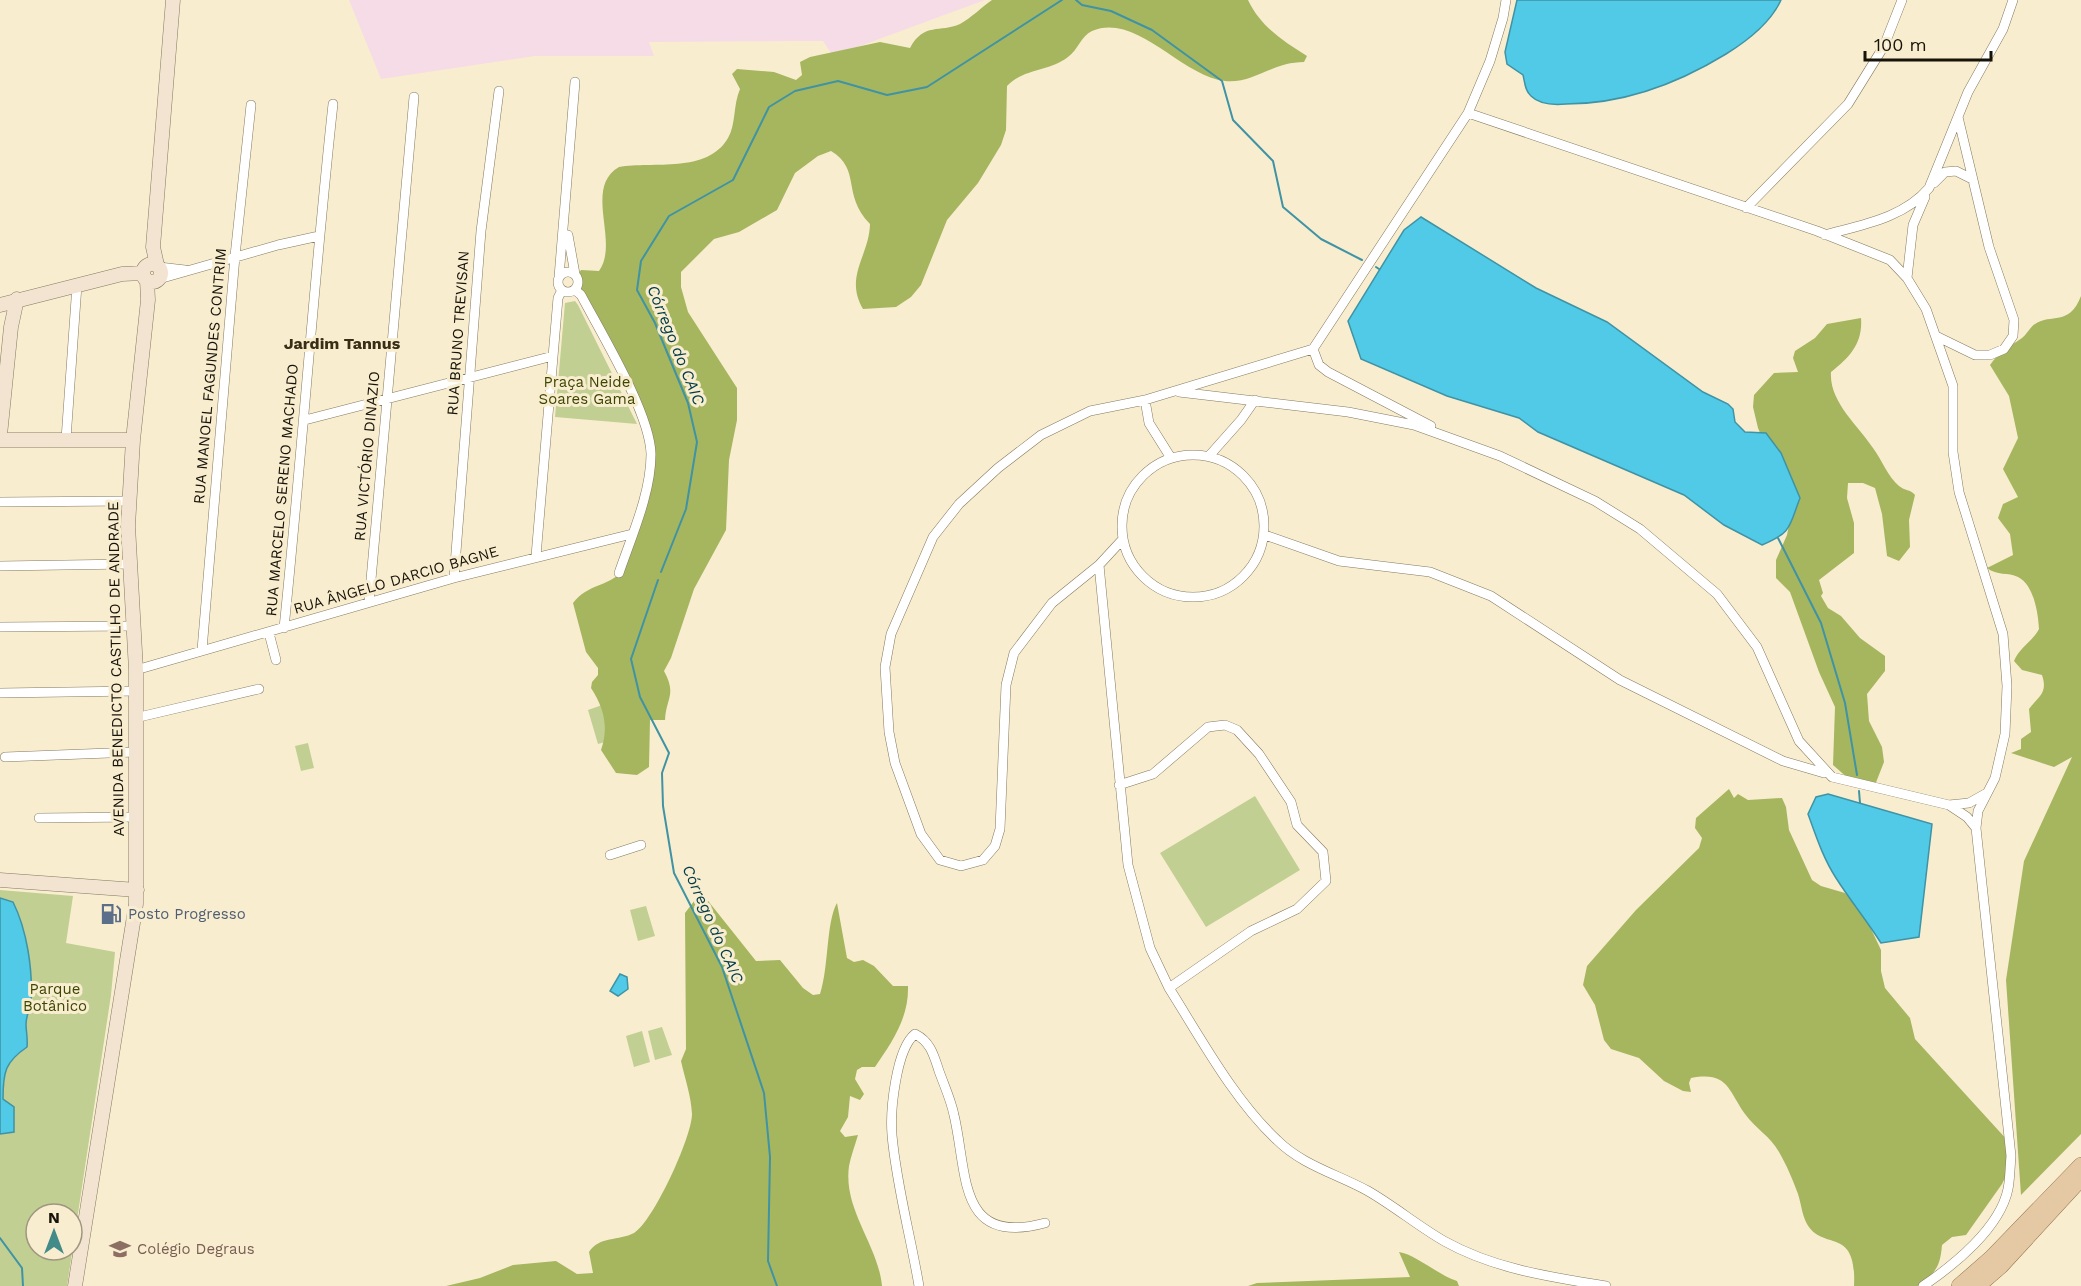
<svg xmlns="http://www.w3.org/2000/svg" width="2081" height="1286" font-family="'Work Sans',sans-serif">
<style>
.industrial{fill:#f5dce6}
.green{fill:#c1cf92;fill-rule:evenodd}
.forest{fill:#a5b65f}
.water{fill:#50cae7;stroke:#3f93a4;stroke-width:1.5}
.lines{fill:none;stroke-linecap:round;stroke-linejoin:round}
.stream{stroke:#3f93a4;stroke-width:2}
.minor-casing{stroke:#84795f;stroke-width:10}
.secondary-casing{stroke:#84795f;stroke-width:15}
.primary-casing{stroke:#927246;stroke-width:16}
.minor{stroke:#fff;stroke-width:9}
.secondary{stroke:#f2e4d1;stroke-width:14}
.primary{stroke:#e5c9a4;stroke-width:15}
.labels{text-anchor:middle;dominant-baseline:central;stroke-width:6;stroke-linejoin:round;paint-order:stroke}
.street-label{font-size:15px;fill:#171309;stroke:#f9edd0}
.park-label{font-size:15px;fill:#3c4601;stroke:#f9edd0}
.service-label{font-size:15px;fill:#4e5e75;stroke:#f9edd0;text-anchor:start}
.education-label{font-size:15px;fill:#785e54;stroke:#f9edd0;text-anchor:start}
.neighbourhood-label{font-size:16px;font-weight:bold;fill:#382e16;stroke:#f9edd0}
.water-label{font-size:16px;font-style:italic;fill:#003b47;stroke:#f9edd0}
</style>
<rect width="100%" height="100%" fill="#f9edd0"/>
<path class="industrial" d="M349 0H985L833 56 823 41 649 42 654 56H535L381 79Z"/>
<path class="green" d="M575 301 578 305 637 424 555 417 565 303Z
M605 704 616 739 598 744 588 710Z
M308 743 314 768 301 771 295 746Z
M1255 796 1300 870 1206 927 1160 853Z
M0 890 73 896 66 943 115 952 111 995 67 1286H0ZM36 1214H72V1250H36Z
M646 906 655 936 638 941 630 910Z
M662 1027 672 1055 655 1060 648 1031Z
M642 1031 650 1062 634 1067 626 1036Z"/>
<path class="forest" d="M992 0H1248C1261 27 1282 40 1307 56L1304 62C1272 62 1253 84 1225 81 1181 76 1136 12 1092 31 1081 36 1078 50 1068 57 1049 72 1024 68 1007 86L1006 130 1001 145 978 183 947 220 921 285 911 297 896 307 863 309C844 276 869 257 870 224 841 194 862 170 831 151L818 156 795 173 777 210 739 232 714 239 681 272V287L688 312 737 388V420L729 460 726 530 694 589 671 658 664 671C677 695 666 698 665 720H650L649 767 637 775 616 773 601 750C609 727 604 708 591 688L592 682 598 675V668L586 652 573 603C588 584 606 587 622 572L650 486 649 438 635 412 618 355 576 285V277L581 270 599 271C620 242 583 188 619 167 653 161 707 174 728 138 736 125 733 105 740 89L732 74 737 69 774 72 796 80 802 75 800 62 810 57 880 42 910 48C924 22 940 33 960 24 971 18 982 7 992 0Z
M2081 296V1134L2021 1195 2006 980 2024 861 2072 757 2054 767 2011 753 2021 749V739L2031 732 2029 709C2039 696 2048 693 2042 675L2022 670 2014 661C2020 647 2032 642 2039 629 2038 613 2034 585 2018 577 2008 572 1997 576 1987 568L2013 555 2010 534 1998 518 2003 504 2018 497 2003 469 2018 438 2009 396 1990 365C1999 352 2009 347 2022 338 2027 334 2030 327 2035 324 2051 313 2069 327 2081 296Z
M1861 318C1863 343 1850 357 1831 372 1829 402 1858 425 1873 448 1882 460 1888 477 1899 486 1905 491 1910 489 1915 495L1909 520 1910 547 1899 561 1887 556 1882 514 1875 488 1863 483H1848L1847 498 1854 523V553L1819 580 1823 593 1821 596 1828 608 1841 616 1860 638 1885 656V671L1867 694 1869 721 1882 747 1884 762 1875 785 1849 779 1833 765 1835 707 1819 672 1790 592 1776 578V560L1787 535 1792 510 1758 428 1753 407 1754 395 1774 373 1798 372 1793 358 1795 351 1815 338 1827 324Z
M1729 789 1734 798 1738 794 1748 800 1782 798 1786 807 1789 830 1812 880 1821 886 1845 893 1864 914 1881 950V971L1885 988 1910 1018 1915 1039 2009 1142 2011 1166 2002 1184 1966 1235 1952 1237 1942 1245C1940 1268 1936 1271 1919 1286H1854C1857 1225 1823 1252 1807 1224 1802 1215 1801 1203 1798 1194 1793 1180 1786 1164 1779 1152 1771 1137 1755 1128 1745 1114 1728 1090 1728 1071 1691 1078L1689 1083 1691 1092 1683 1091 1664 1081 1639 1058 1611 1049 1604 1040 1595 1005 1583 985 1587 966 1636 910 1699 848 1702 838 1695 828 1696 818Z
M701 892 756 961 780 960 803 988 813 995 820 994C829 967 826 922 837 903L847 958 854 962 863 960 874 966 893 986H908C909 1018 892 1042 875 1067H862L857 1070 855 1079 864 1094 860 1100 850 1096 848 1117 840 1131 845 1137 858 1135C855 1145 851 1156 849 1166 843 1210 878 1244 882 1286H446L480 1278 513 1265 556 1261 577 1274 593 1273 589 1252C599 1236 619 1241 634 1233 653 1222 692 1137 692 1114 691 1095 685 1079 681 1061L686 1049 685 913Z
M1399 1252C1415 1254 1438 1275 1457 1281L1459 1286H1248L1257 1283 1410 1277Z"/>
<path class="water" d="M1517 0H1781C1771 22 1747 41 1726 54 1677 84 1623 104 1566 104 1555 105 1540 105 1531 96 1525 91 1525 83 1523 75L1507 64 1505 52Z
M1421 217 1536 288 1607 322 1703 392 1728 404 1733 409 1735 422 1745 432 1766 433 1781 453 1800 498C1789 526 1793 532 1762 545L1724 525 1684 495 1538 432 1519 418 1447 396 1361 359 1348 321 1404 230Z
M1828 794 1932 824 1919 937 1881 943C1867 921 1850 900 1836 878 1823 858 1816 836 1808 814L1816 797Z
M0 898 13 902C27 930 33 970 31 1002 30 1009 26 1016 26 1024 26 1031 28 1039 27 1047 5 1062 3 1072 3 1099L14 1107V1132L0 1134Z
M620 974 627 977 628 989 618 996 610 991Z"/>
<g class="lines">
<path class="stream" d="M1076 0 1082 5 1111 11 1152 30 1222 81 1233 120 1273 161 1283 207 1321 239 1362 260
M1376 267 1379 269
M1778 538 1821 623 1845 703 1857 775
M661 572 686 509 697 442 688 403 655 323 637 290 641 261 669 216 733 180 769 107 795 91 838 81 887 95 927 87 1062 0
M658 580 631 659 640 697 669 753 662 773 663 806 674 873 722 967 764 1093 770 1157 768 1261 777 1286
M1859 791 1860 803
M0 1238 22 1268 23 1286"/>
<defs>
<path id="minor" d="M1468 113 1817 231 1890 260 1907 278 1926 309 1953 386V452L1959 492 2003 634 2007 686 2005 734 1995 778 1978 811 1976 828
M1934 183 1945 172 1956 171 1972 179
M1746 208 1848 104 1884 46 1902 0
M568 235 575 274
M1825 235C1861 225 1904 218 1929 188L1968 92 2003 29 2013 0
M159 267 185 270
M558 282a10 10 0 1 1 20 0a10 10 0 1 1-20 0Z
M559 277 575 82
M1907 278 1913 225 1925 197
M159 279 278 245 319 236
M575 290 581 295C601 333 650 413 651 454 651 493 632 535 619 573
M1936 336 1975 355H1990L2004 349 2013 336 2014 320 1989 247 1958 117
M1313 349 1319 365 1328 372 1431 426
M1179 392 1348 412 1414 425 1500 456 1595 501 1640 529 1717 594 1757 647 1799 741 1832 777 1949 805 1967 817 1976 828 2011 1156C2010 1167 2010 1179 2008 1189 2000 1228 1954 1265 1923 1286
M1145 400 1149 423 1171 458
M305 420 553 356
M66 439 77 285
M1122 526a71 71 0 1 1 142 0a71 71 0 1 1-142 0Z
M1209 456 1241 420 1255 400
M0 502 129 501
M1265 535 1339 561 1430 572 1491 596 1620 680 1783 761 1824 773
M1123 539 1099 565 1052 603 1014 653 1006 685 1000 829 995 846 983 860 961 866 940 860 921 834 895 763 889 732 885 667 891 634 933 537 959 504 998 468 1041 435 1090 411 1145 400 1313 349 1468 113 1490 61 1503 18 1506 0
M536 556 558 298 562 290
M1099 565 1128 865 1150 948 1169 988
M0 566 129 564
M454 578 481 231 499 91
M369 602 414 97
M0 627 133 626
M284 628C302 454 314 278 333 104
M269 633 276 660
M202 650 235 256 251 105
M136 670 454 578 632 534
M0 693 136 691
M135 718 259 689
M5 757 135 752
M1119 785 1153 774 1208 727 1225 725 1237 730 1259 754 1291 802 1297 825 1323 852 1326 881 1297 909 1251 931 1169 988C1200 1037 1234 1100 1277 1140 1302 1165 1337 1174 1368 1191 1394 1206 1418 1226 1444 1241 1494 1269 1550 1277 1606 1286
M1949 805 1969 803 1985 794
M39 818 136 817
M610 855 641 845
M919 1286C911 1238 896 1183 892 1135 890 1111 896 1049 915 1034 931 1042 934 1056 939 1071 944 1085 951 1100 954 1115 968 1174 957 1247 1045 1223"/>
<path id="secondary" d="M143 273a9 9 0 1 1 18 0a9 9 0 1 1-18 0Z
M157 265 153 247 173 0
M0 305 122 274 143 273
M0 435 11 327 17 299
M0 440H133
M0 880 137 890
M75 1286 136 904V670L128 526 133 440 148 300 147 280"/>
<path id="primary" d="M1959 1286 1991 1258 2081 1165
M1978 1286 2001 1266 2081 1179"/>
</defs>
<use href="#minor" class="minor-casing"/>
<use href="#secondary" class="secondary-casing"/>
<use href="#primary" class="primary-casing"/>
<use href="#minor" class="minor"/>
<use href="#secondary" class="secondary"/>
<use href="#primary" class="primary"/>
</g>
<defs>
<symbol id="fuel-bare" viewBox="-9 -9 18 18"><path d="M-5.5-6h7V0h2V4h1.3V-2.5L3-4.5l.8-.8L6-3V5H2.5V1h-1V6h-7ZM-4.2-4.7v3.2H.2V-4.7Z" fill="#5c6f8a" stroke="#f9edd0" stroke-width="2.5" paint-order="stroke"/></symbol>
<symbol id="school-bare" viewBox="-9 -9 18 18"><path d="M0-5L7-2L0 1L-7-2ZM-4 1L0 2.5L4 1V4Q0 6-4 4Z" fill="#8d6e63" stroke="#f9edd0" stroke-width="2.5" paint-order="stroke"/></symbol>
</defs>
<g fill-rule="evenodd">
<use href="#fuel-bare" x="96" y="899" width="30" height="30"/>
<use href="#school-bare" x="105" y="1234" width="30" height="30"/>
</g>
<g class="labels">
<g class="street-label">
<text transform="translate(458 333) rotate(-86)">RUA BRUNO TREVISAN</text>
<text transform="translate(210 376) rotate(-85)">RUA MANOEL FAGUNDES CONTRIM</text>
<text transform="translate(367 456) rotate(-85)">RUA VICTÓRIO DINAZIO</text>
<text transform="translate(282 490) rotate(-85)">RUA MARCELO SERENO MACHADO</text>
<text transform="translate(396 580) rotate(-16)">RUA ÂNGELO DARCIO BAGNE</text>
<text transform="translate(116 669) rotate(-91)">AVENIDA BENEDICTO CASTILHO DE ANDRADE</text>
</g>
<g class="park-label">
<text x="587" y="382">Praça Neide<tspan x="587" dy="17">Soares Gama</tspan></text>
<text x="55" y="989">Parque<tspan x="55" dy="17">Botânico</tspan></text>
</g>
<g class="service-label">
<text x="128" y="914">Posto Progresso</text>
</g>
<g class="education-label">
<text x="137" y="1249">Colégio Degraus</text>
</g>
<g class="neighbourhood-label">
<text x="342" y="343">Jardim Tannus</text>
</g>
<g class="water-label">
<text transform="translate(676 345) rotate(68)">Córrego do CAIC</text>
<text transform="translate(713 924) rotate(66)">Córrego do CAIC</text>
</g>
</g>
<g transform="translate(54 1232)"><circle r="28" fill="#f9edd0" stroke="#9f9680" stroke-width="1.5"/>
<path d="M0-4.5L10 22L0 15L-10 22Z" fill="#438b89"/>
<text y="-9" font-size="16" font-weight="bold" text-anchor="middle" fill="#171309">N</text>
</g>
<path d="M1865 51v9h126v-9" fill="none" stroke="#171309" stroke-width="3"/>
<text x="1874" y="51" font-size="18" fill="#171309" stroke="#f9edd0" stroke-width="4.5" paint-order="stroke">100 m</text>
</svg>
